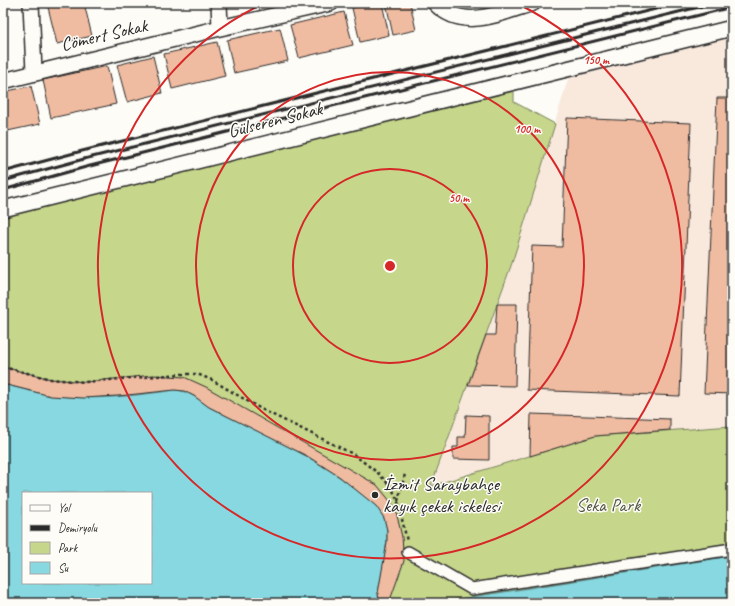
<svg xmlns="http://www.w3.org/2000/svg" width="735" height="606" font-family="Caveat,sans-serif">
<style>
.built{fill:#f9e9dd}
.green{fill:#c6d78b;stroke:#78815b}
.water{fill:#87d8e0;stroke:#629398;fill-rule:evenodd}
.building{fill:#f0bca1;stroke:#2b2b2b}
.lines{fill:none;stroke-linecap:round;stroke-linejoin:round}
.pedestrian-casing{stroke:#2b2b2b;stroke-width:14}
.minor-casing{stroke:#2b2b2b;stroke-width:18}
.path{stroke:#2b2b2b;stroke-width:2.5;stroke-dasharray:3 3;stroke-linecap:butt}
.pedestrian{stroke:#fdfcf7;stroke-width:11}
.minor{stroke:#fdfcf7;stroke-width:15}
.rail{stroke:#2b2b2b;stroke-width:3}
.ring{fill:none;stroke:#d62828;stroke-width:2}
.poi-dot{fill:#2b2b2b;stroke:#fdfcf7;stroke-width:1.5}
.labels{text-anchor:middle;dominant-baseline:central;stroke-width:3;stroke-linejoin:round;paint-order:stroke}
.street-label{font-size:19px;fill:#2b2b2b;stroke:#fdfcf7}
.poi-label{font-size:19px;fill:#2b2b2b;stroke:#fdfcf7;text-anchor:start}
.park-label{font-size:19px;fill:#525643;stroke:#fdfcf7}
.centre{fill:#d62828;stroke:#fdfcf7;stroke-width:2}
.ring-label{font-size:12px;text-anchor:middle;font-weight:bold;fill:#d62828;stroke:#fdfcf7;stroke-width:3;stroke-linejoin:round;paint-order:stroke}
</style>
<rect width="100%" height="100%" fill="#fdfcf7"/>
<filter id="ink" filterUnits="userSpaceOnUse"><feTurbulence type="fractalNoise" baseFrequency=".025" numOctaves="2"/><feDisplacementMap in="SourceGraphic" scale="8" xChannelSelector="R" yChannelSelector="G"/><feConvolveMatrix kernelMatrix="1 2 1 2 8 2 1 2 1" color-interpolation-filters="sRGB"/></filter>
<g filter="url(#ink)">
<path class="built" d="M732 37V426L595 436 431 487 512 263 569 76Z"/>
<path class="green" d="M514 88V102L555 124 512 263 431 486 595 436 732 426V556L434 603H382L379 601 378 593 387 541V530L307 456 175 390 124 396 83 398 51 396 3 384V216Z"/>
<path class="water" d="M3 384C19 388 35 393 51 395 91 401 135 396 175 390 189 391 198 399 209 407 260 433 314 455 359 492 369 499 379 506 384 518 392 536 381 573 378 593L379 601 382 603H3ZM23 493H151V583H23Z
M732 556V603H434L460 599Z"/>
<path class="building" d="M47 3H84L92 36 57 44Z
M374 3H382L389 35 360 42 352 8Z
M386 3H410L416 30 393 35Z
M344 12 353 45 299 58 290 25Z
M280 28 288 61 234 73 227 40Z
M217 42 225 76 172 89 164 54Z
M153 56 162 93 127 102 117 65Z
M107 66 116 104 51 118 43 80Z
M31 86 40 124 3 132V92Z
M717 98H732V394L704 393Z
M567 118 691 123 680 396 527 390 532 246 562 247Z
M497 304H517L515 386 468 385 486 335H495Z
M3 367 51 379 85 382 153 375 184 377 206 387 377 485 395 507 402 537 404 561 389 603H382L379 601 378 593 387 542V530L384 518 376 506 340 477 307 456 209 407 194 396 184 391 175 390 118 396 83 398 51 396 3 384Z
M531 414 670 419V430L595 436 530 456Z
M466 415 489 416V460L453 459V447H458V437H465Z"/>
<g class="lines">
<defs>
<path id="pedestrian" d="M408 552 472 589 732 549"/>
<path id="minor" d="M31 3 34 72
M219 3 220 28
M435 3C463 32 500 13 533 3
M3 81 220 28 331 3
M3 209 732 28"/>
</defs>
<use href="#pedestrian" class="pedestrian-casing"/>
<use href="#minor" class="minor-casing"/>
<path class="path" d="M3 367 51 379 85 382 182 374H197L212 380 261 409 353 454 378 473 392 488 398 502 407 541
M398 501 405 474"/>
<use href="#pedestrian" class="pedestrian"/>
<use href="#minor" class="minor"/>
<path class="rail" d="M3 172 82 151 680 3
M3 181 84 159 715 3
M3 190 86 167 732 7"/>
</g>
</g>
<g class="ring">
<circle cx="390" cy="266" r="97"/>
<circle cx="390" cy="266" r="194"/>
<path d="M518 4A292 292 0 1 1 262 4"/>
</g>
<circle class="poi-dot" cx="375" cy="495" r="4"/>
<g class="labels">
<g class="street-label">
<text transform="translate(104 35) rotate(-13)">Cömert Sokak</text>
<text transform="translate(275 120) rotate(-14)">Gülseren Sokak</text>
</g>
<g class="poi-label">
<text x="383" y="484">İzmit Saraybahçe<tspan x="383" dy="22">kayık çekek iskelesi</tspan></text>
</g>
<g class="park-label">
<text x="608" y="505">Seka Park</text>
</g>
</g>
<circle cx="390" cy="266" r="6" class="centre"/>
<g class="ring-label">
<text x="596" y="64">150 m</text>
<text x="527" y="133">100 m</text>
<text x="459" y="202">50 m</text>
</g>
<rect width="735" height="606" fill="none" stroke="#fdfcf7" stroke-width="16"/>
<rect x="8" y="8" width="719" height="590" fill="none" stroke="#2b2b2b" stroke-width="1.5" filter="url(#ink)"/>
<rect x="22" y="492" width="130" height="92" fill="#fdfcf7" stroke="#a9a8a5"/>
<rect x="30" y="505" width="20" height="6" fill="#fdfcf7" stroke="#a9a8a5"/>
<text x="58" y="512" font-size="12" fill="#2b2b2b">Yol</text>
<rect x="30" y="525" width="20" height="6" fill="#2b2b2b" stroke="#a9a8a5"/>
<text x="58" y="532" font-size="12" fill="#2b2b2b">Demiryolu</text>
<rect x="30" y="542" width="20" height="12" fill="#c6d78b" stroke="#a9a8a5"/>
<text x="58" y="552" font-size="12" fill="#2b2b2b">Park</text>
<rect x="30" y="562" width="20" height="12" fill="#87d8e0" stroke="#a9a8a5"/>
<text x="58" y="572" font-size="12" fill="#2b2b2b">Su</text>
</svg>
